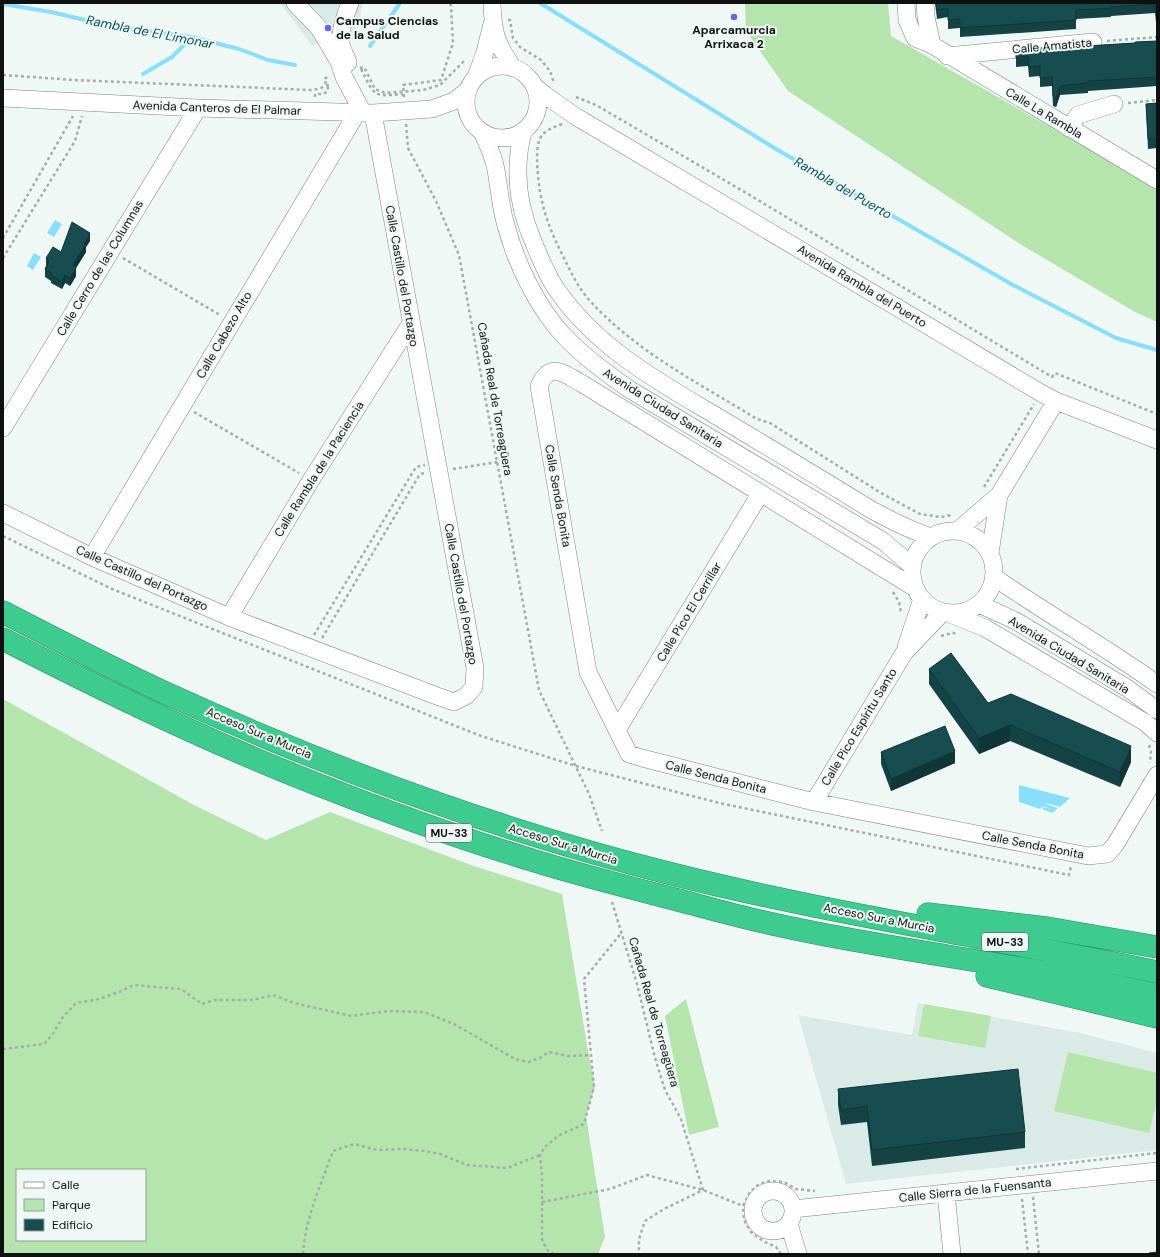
<svg xmlns="http://www.w3.org/2000/svg" width="1160" height="1257" font-family="'DM Sans',sans-serif">
<style>
.built{fill:#daeae6}
.green{fill:#b5e5ad;fill-rule:evenodd}
.water{fill:#87dffb}
.lines{fill:none;stroke-linecap:round;stroke-linejoin:round}
.stream{stroke:#87dffb;stroke-width:4}
.minor-casing{stroke:#7c8482;stroke-width:18}
.highway-casing{stroke:#2d8a64;stroke-width:23}
.path{stroke:#a6acab;stroke-width:2.5;stroke-dasharray:3 3;stroke-linecap:butt}
.minor{stroke:#fff;stroke-width:17}
.highway{stroke:#3dcb90;stroke-width:22}
.wall{fill:#144245}
.shaded-wall{fill:#103638}
.building{fill:#174d50;stroke:#103638}
.poi-dot{fill:#6967e0;stroke:#f0f8f6;stroke-width:1.5}
.labels{text-anchor:middle;dominant-baseline:central;stroke-width:4;stroke-linejoin:round;paint-order:stroke}
.shield{fill:#f0f8f6;stroke:#525656;stroke-width:1}
.shield-label{font-size:11px;font-weight:bold;fill:#0f1111}
.poi-label{font-size:12px;font-weight:bold;fill:#0f1111;stroke:#f0f8f6;text-anchor:start}
.street-label{font-size:12px;fill:#0f1111;stroke:#f0f8f6}
.water-label{font-size:13px;font-style:italic;fill:#015164;stroke:#f0f8f6}
</style>
<rect width="100%" height="100%" fill="#f0f8f6"/>
<path class="built" d="M280 3H363L358 23V39L341 41 326 39 312 46Z
M918 1003 1080 1033 1157 1053V1150L846 1184 798 1015 912 1035Z"/>
<path class="green" d="M745 3H888L891 36 1157 188V322L1135 312 1020 244 788 91 746 31Z
M3 699 194 805 266 840 330 812 471 865 562 894 587 1045 595 1087 586 1116 605 1237 598 1254H3ZM17 1170H145V1240H17Z
M686 999 719 1127 689 1135 665 1016Z
M924 1004 991 1016 985 1048 918 1036Z
M1068 1052 1157 1073V1100L1149 1133 1054 1111Z"/>
<path class="water" d="M55 220 62 224 54 237 47 233Z
M34 253 41 257 33 270 27 266Z
M1019 785 1070 798 1060 807 1046 803V804L1058 808 1052 813 1042 809 1044 807 1052 810 1044 806 1040 809 1019 802Z"/>
<g class="lines">
<path class="stream" d="M540 3 776 149 1013 285 1116 338 1157 350
M3 4 51 12 115 27 192 37 239 49 268 60 295 65
M370 46 400 3
M143 74 172 57 192 37"/>
<defs>
<path id="minor" d="M295 3 319 28 339 62 344 77 363 113
M492 3C493 34 496 42 513 68
M906 3 907 20 915 38 932 45 926 17 925 3
M932 45 1157 180
M947 56 1093 42
M348 63C347 58 344 53 342 48 338 33 345 17 350 3
M466 102a36 36 0 1 1 72 0a36 36 0 1 1-72 0Z
M476 77 485 52 492 24
M534 86 545 95 575 116 1041 393 1056 401 1157 440
M3 98 198 108 373 113 432 109 454 101 467 91
M1069 128 1078 115 1114 104
M523 132C513 170 518 206 533 241 540 258 547 276 557 290 600 352 665 385 728 423 775 451 823 480 870 509 890 520 910 530 931 537
M483 134C488 144 492 154 495 165 499 184 500 204 505 222 515 261 537 308 565 337 584 357 606 373 629 389L883 541 912 566
M3 428 198 108
M3 513 92 557 229 617 437 696 454 702 466 696 474 687 475 668 373 113
M912 572a41 41 0 1 1 82 0a41 41 0 1 1-82 0Z
M957 531 999 495 1056 401
M990 553 999 495
M92 557 357 113
M994 577C1047 614 1104 646 1157 684
M915 588 581 383C563 373 550 361 539 386L588 672 629 754 642 758 814 802 1088 856 1107 854 1115 845 1157 775
M979 604 1016 621 1127 688 1157 710
M950 614 985 628 1146 723 1157 733
M229 617 311 480 411 323
M906 647 922 599
M617 730 760 494
M814 802 904 653 943 612
M753 1211a20 20 0 1 1 40 0a20 20 0 1 1-40 0Z
M946 1193 952 1254
M793 1209 1157 1171
M789 1224 798 1254"/>
<path id="highway" d="M3 612C55 639 108 666 161 691 326 767 497 830 672 874 787 903 903 923 1019 945 1065 954 1111 962 1157 972
M3 639C95 686 188 732 284 771 363 803 444 833 525 858 576 874 627 887 678 900 704 907 729 914 755 920 888 951 1024 964 1157 995
M928 914 1047 928 1157 947
M987 976 1157 1017"/>
</defs>
<use href="#minor" class="minor-casing"/>
<use href="#highway" class="highway-casing"/>
<path class="path" d="M508 20H510L513 38 520 47 541 60 550 71 554 83
M1107 41 1157 37
M360 68 364 67 375 89 385 93 423 90 440 85 466 59
M361 69C375 96 372 97 403 94
M3 75 74 80 311 90 318 89 331 84
M315 97V94H322L327 92 328 88 324 79 329 76
M404 97 403 85 441 80 453 43 451 6 450 3
M576 97 596 105 748 194 1052 377 1055 373 1157 414
M1128 103 1157 100
M406 124 408 148 436 201 459 255 539 690 589 794 602 831
M562 124C555 127 548 129 543 134 535 142 537 164 538 175 540 202 548 226 560 250 569 268 577 287 591 302 637 352 700 384 757 419L770 423 881 493 920 514 941 517 952 515
M3 238 73 116
M3 258 75 141 82 116
M123 258 220 315
M194 412 299 473
M453 469 498 462
M984 487 1034 404
M3 536 112 589 481 736 576 766 719 803 1069 875 1071 866
M893 592 899 602 901 613
M314 635 416 467 425 465
M941 636 953 633 957 634
M322 638 420 474 426 473
M1149 745 1151 751 1150 763
M612 902 637 984 655 1058 665 1090 681 1119 703 1190 664 1209 645 1221 639 1239V1254
M3 1049 44 1044 52 1035 63 1017 76 1003 99 999 119 992 134 985 181 989 202 1004 215 1000H253L273 995 294 1003 351 1016 388 1011 424 1012 454 1024 515 1059 528 1062 540 1058 549 1052 569 1056 590 1055
M1016 1169 1157 1153
M1033 1197 1039 1254
M1022 1199 1028 1254
M542 1202 610 1189 647 1175 703 1190 743 1206
M303 1254C305 1218 321 1185 333 1151L354 1144 378 1150 403 1149 424 1151 440 1154 467 1165 507 1168 540 1155
M554 1254 547 1250 542 1239V1176L540 1155 545 1147 558 1136 584 1124 594 1087 584 979 622 932
M781 1254 776 1247 763 1241 751 1232 744 1220 743 1206 750 1192 759 1184 770 1181 784 1182 796 1189 815 1191"/>
<use href="#minor" class="minor"/>
<use href="#highway" class="highway"/>
</g>
<path class="wall" d="M935 3H1157V22H1156L1155 13 1111 16V17L1076 19V29L960 37V28L948 29V17L937 19Z
M1157 41V86L1088 91V93L1060 95 1056 107 1053 106 1052 86 1040 87V76L1029 77 1028 66 1016 67V50L1135 43Z
M1157 103V148L1148 149 1146 104Z
M90 241 86 247V252L76 268V276L70 286 65 283 62 289 51 283V281L45 277V269L46 267V258L61 252Z
M929 669 988 703 1131 762 1120 787 1010 741 979 754 929 684Z
M881 752 955 763 891 791 881 764Z
M838 1089 1025 1132V1148L872 1166 867 1122 841 1125 838 1105Z"/>
<path class="shaded-wall" d="M1060 86V95L1056 107V98Z
M90 233V241L86 247V252L76 268V276L70 286V278L73 265 84 243Z
M65 275V283L62 289V282Z
M1010 725V741L979 754V738Z
M1131 746V762L1120 787V772Z
M955 751V763L891 791V779Z"/>
<path class="building" d="M936 3H1157V13H1156L1155 4 1110 7 1111 8 1076 10V20L960 28V19L948 20V8L937 10Z
M1157 41V77L1088 81V83L1060 86 1056 98 1053 96 1052 77 1040 78V66L1029 67 1028 56 1016 58V50L1076 45 1086 44V46L1135 43V42Z
M1157 103V139H1148L1146 104Z
M72 222 90 233 84 243 86 244 73 265 76 268 70 278 65 275 62 282 51 275 52 273 45 269 49 261 46 258 53 247 61 252Z
M951 653 988 703 1011 694 1131 746 1120 772 1010 725 979 738 929 669Z
M945 726 955 751 891 779 881 752Z
M1018 1069 1025 1132 872 1150 867 1106 841 1110 838 1089Z
M1157 1252V1254H1149V1253Z"/>
<g class="poi-dot">
<circle cx="734" cy="17" r="4"/>
<circle cx="328" cy="28" r="4"/>
</g>
<g class="labels">
<g class="shield">
<rect x="426" y="824" width="46" height="18" rx="3"/>
<rect x="982" y="933" width="46" height="18" rx="3"/>
</g>
<g class="shield-label">
<text x="449" y="833">MU-33</text>
<text x="1005" y="942">MU-33</text>
</g>
<g class="poi-label">
<text x="336" y="21">Campus Ciencias<tspan x="336" dy="14">de la Salud</tspan></text>
<text x="734" y="30" text-anchor="middle">Aparcamurcia<tspan x="734" dy="14">Arrixaca 2</tspan></text>
</g>
<g class="street-label">
<text transform="translate(1052 46) rotate(-5)">Calle Amatista</text>
<text transform="translate(217 108) rotate(2)">Avenida Canteros de El Palmar</text>
<text transform="translate(1044 113) rotate(31)">Calle La Rambla</text>
<text transform="translate(100 268) rotate(-59)">Calle Cerro de las Columnas</text>
<text transform="translate(402 276) rotate(80)">Calle Castillo del Portazgo</text>
<text transform="translate(862 286) rotate(31)">Avenida Rambla del Puerto</text>
<text transform="translate(224 335) rotate(-60)">Calle Cabezo Alto</text>
<text transform="translate(495 399) rotate(80)">Cañada Real de Torreagüera</text>
<text transform="translate(663 408) rotate(32)">Avenida Ciudad Sanitaria</text>
<text transform="translate(319 469) rotate(-58)">Calle Rambla de la Paciencia</text>
<text transform="translate(558 496) rotate(80)">Calle Senda Bonita</text>
<text transform="translate(142 578) rotate(24)">Calle Castillo del Portazgo</text>
<text transform="translate(461 594) rotate(80)">Calle Castillo del Portazgo</text>
<text transform="translate(689 612) rotate(-59)">Calle Pico El Cerrillar</text>
<text transform="translate(1069 655) rotate(31)">Avenida Ciudad Sanitaria</text>
<text transform="translate(859 727) rotate(-59)">Calle Pico Espíritu Santo</text>
<text transform="translate(259 733) rotate(23)">Acceso Sur a Murcia</text>
<text transform="translate(716 777) rotate(14)">Calle Senda Bonita</text>
<text transform="translate(563 844) rotate(17)">Acceso Sur a Murcia</text>
<text transform="translate(1033 845) rotate(11)">Calle Senda Bonita</text>
<text transform="translate(879 918) rotate(11)">Acceso Sur a Murcia</text>
<text transform="translate(654 1012) rotate(74)">Cañada Real de Torreagüera</text>
<text transform="translate(975 1190) rotate(-6)">Calle Sierra de la Fuensanta</text>
</g>
<g class="water-label">
<text transform="translate(150 32) rotate(11)">Rambla de El Limonar</text>
<text transform="translate(843 188) rotate(30)">Rambla del Puerto</text>
</g>
</g>
<rect width="1160" height="1257" fill="none" stroke="#0f1111" stroke-width="8"/>
<rect x="16" y="1169" width="130" height="72" fill="#f0f8f6" stroke="#969c9a"/>
<rect x="24" y="1182" width="20" height="6" fill="#ffffff" stroke="#969c9a"/>
<text x="52" y="1189" font-size="12" fill="#0f1111">Calle</text>
<rect x="24" y="1199" width="20" height="12" fill="#b5e5ad" stroke="#969c9a"/>
<text x="52" y="1209" font-size="12" fill="#0f1111">Parque</text>
<rect x="24" y="1219" width="20" height="12" fill="#174d50" stroke="#969c9a"/>
<text x="52" y="1229" font-size="12" fill="#0f1111">Edificio</text>
</svg>
